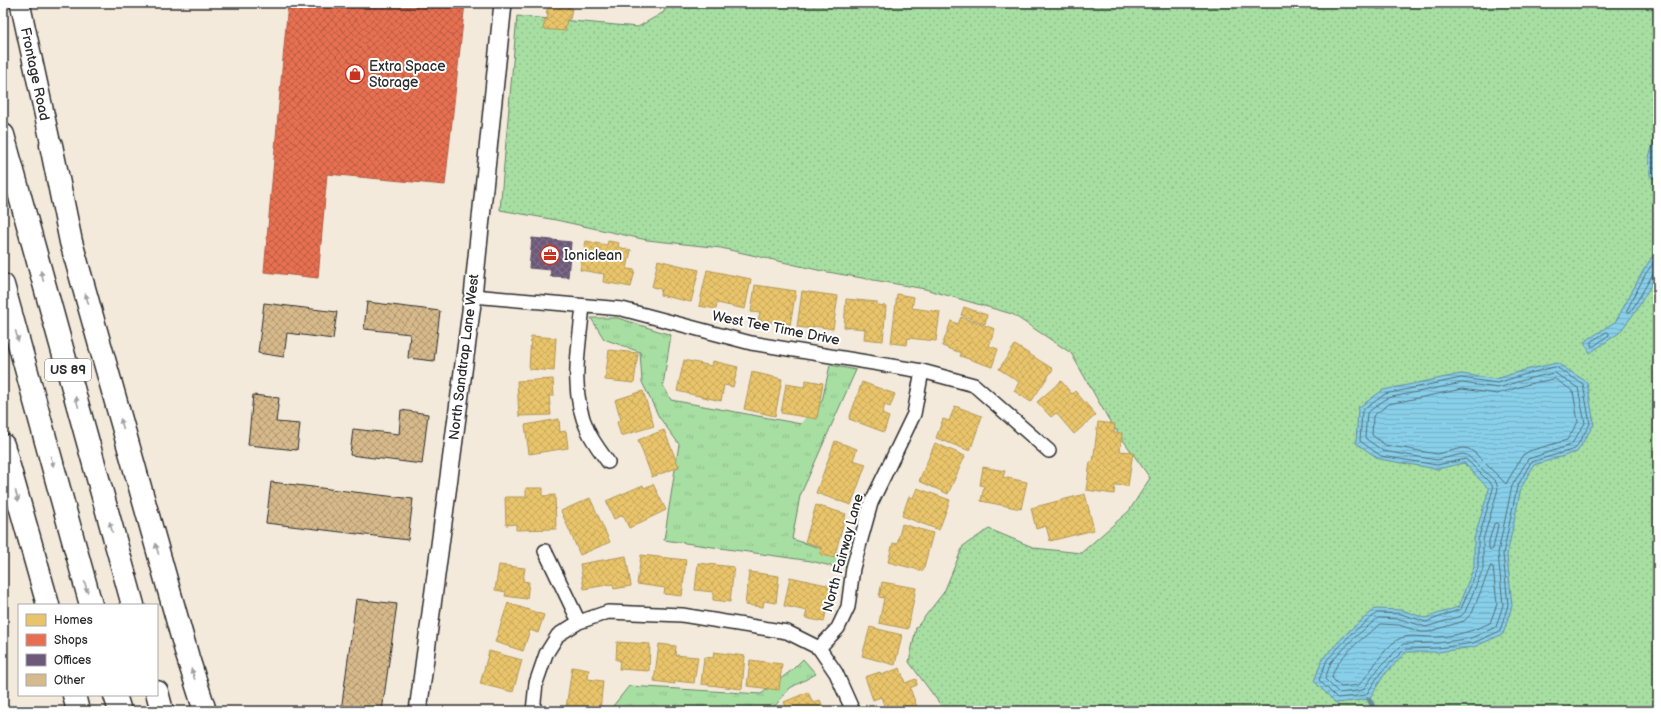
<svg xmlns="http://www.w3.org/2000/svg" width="1661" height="714" font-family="'Balsamiq Sans',sans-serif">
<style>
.grass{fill:url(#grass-dots);stroke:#698466}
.park{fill:url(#park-tufts);stroke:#698466}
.water{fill:url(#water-rules);stroke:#638d9e}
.homes{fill:url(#homes-cross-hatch);stroke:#b09657}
.shops{fill:url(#shops-cross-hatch);stroke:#af5b46}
.offices{fill:url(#offices-cross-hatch);stroke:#594b62}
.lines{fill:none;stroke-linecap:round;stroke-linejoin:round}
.shore{stroke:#506d77;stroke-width:1}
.stream{stroke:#638d9e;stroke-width:5}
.building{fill:url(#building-cross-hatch);stroke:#2b2b2b}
.minor-casing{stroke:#2b2b2b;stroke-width:16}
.tertiary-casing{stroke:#2b2b2b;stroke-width:20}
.secondary-casing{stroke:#2b2b2b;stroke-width:22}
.motorway-casing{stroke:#2b2b2b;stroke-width:25}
.minor{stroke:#fff;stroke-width:13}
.tertiary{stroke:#fff;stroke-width:17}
.secondary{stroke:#fff;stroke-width:19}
.motorway{stroke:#fff;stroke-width:22}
.oneway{fill:#a0a0a0}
.labels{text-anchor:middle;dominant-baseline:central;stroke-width:4;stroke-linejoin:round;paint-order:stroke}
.shield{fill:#fff;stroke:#6b6b6b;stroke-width:1}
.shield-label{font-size:13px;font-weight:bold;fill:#2b2b2b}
.poi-label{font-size:14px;fill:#2b2b2b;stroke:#fff;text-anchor:start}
.street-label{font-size:14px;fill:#2b2b2b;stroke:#fff}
</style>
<defs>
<pattern id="grass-dots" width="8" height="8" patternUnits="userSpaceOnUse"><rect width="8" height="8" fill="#a7dea2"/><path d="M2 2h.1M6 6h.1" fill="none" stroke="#90bf8c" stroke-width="1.8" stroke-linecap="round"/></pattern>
<pattern id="park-tufts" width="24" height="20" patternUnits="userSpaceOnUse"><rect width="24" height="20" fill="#a7dea2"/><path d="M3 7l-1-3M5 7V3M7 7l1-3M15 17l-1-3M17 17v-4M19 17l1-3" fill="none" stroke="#90bf8c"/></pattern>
<pattern id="water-rules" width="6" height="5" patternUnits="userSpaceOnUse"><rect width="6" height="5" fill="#88cfea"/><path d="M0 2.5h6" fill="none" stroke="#76b2c9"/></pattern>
<pattern id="homes-cross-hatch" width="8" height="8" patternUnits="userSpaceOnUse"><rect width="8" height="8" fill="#e9c46a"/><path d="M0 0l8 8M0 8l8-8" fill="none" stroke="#c8a95c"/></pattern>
<pattern id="shops-cross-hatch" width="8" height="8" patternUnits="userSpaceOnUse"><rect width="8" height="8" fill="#e76f51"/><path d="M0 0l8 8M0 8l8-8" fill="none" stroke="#bb5b43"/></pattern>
<pattern id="offices-cross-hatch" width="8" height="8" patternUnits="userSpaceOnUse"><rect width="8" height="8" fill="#6d597a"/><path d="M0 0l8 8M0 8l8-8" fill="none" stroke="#82728b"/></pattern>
<pattern id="building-cross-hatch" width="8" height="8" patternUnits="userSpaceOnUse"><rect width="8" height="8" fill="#d7ba8b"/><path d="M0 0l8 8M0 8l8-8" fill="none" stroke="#af9772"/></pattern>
</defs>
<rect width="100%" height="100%" fill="#f3eadc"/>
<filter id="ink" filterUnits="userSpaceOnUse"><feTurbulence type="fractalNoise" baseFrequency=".025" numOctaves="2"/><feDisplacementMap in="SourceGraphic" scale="8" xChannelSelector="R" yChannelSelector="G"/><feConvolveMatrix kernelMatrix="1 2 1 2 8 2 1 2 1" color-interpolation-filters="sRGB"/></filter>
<g filter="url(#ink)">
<path class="grass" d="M665 3H1333L1386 10 1387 3H1658V711H945L909 662 916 628 944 592 963 546 989 529 1035 548 1081 553 1129 511 1150 478 1109 420 1071 353 1012 314 925 289 822 271 721 248 647 240 556 220 500 210 517 16 638 27 664 12Z"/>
<path class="park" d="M591 318H618L671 335 663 385 671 400 801 424 822 401 830 365 856 370 800 496 792 539 845 556 839 568 811 561 664 540 679 444 659 417 642 382 640 352 604 339Z
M803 659 816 674 790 688 774 707 776 711H609L629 686 761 694 792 670Z"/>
<path class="water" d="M1658 130V181L1650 176 1649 157Z
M1658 248V273L1636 311 1619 333 1590 353 1584 342 1616 321 1643 271Z
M1557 363 1587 382 1594 424 1577 452 1534 465 1521 488 1507 555 1512 606 1503 634 1474 647 1438 652H1406L1384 675 1369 699 1336 703 1314 681 1323 658 1349 631 1375 609 1402 610 1425 618 1458 607 1474 567V539L1489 489 1464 463 1437 469 1379 459 1356 443 1358 408 1383 390 1461 374 1496 379 1525 370Z"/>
<path class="homes" d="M550 3H570L569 8H572L570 19H567L565 31 543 29 545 19 547 20 548 13H546L547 9H549Z
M586 241 607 245 608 241 619 243 618 247 631 250 627 269 635 270 631 287 603 282 604 274 580 270Z
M658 260 699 270 691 302 660 295 661 289 652 287Z
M707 270 751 279 745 309 717 303 716 309 699 306Z
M755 285 796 291 790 325 758 320 760 313 751 312Z
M802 291 838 296 833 329 813 326V329L797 327Z
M897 294 914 297 912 308 940 312 936 341 908 338 907 345 891 343Z
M846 299 877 302V305L886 306 883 341 864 339 865 329 844 327Z
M964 307 987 315 985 324 961 315Z
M961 317 995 329 989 346 998 349 992 367 960 356 961 353 942 346 951 321 958 324Z
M531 336 556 338 554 371 529 369Z
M1015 345 1053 369 1031 402 1014 391 1019 382 999 369Z
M609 350 638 353 634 383 605 380Z
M684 360 712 366 713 361 738 367 733 387 724 385 721 401 677 391Z
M752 372 782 379 775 416 744 409Z
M553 379 554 396H549L551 415 519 416 517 381Z
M806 380 823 383 817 419 781 413 786 384 804 387Z
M1061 381 1072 394 1075 391 1096 415 1074 434 1056 413 1051 417 1037 402Z
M862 382 895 394 890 407 885 405 882 414 889 417 884 432 849 419Z
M643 391 654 426 621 436 617 422 621 420 615 400Z
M955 406 982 416 970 451 936 438 943 419 949 421Z
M559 419 560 432 566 431 568 448 529 454 525 425Z
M1098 422 1115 424 1114 433H1122L1120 451 1133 452 1128 486 1115 485 1114 494 1086 490 1090 462H1093Z
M664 430 679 467 652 477 638 440Z
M835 441 857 449 853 460 866 464 851 505 816 493Z
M935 443 965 456 948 494 919 481Z
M983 467 1005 471 1003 477 1027 482 1021 509 981 501 984 486 980 485Z
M653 484 666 510 629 528 623 515 614 519 606 501 643 485 644 488Z
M526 488H543V496L555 495 556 529 516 530V524L506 525 505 497H526Z
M917 488 950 500 939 530 902 516 909 496 913 498Z
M1085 494 1094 530 1050 541 1046 526 1036 529 1031 508Z
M590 498 610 542 580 555 561 511Z
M816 505 846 514 834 558 820 554 821 547 805 542Z
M902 524 933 533 923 571 888 562 893 543 897 544Z
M641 555 686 560 682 596 664 594 665 588 637 584Z
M626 556 631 586 614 589 613 584 584 589 580 564Z
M698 563 734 567 730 602 713 600V592L695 590Z
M499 565 525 568 523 581 529 582 527 599 505 596 506 592 495 590Z
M749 572 779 576 776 603 764 601 763 607 745 605Z
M790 577 831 586 824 622 805 618 807 611 784 606Z
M882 582 916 588 908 629 879 623 884 598 879 597Z
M508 603 544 615 538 633 530 630 523 651 495 642Z
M870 627 902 635 895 665 862 656Z
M617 642 650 644 649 671 619 669 620 660H616Z
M659 644 676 646 675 655 698 657 694 683 675 681V684L654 681Z
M489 651 522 660 513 692 480 684Z
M714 652 745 656 742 689 701 684 704 657 713 658Z
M750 660 782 664 779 690 747 686Z
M572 667 589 670 588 679 603 681 600 711H572V708H566Z
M900 668 905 683 916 679 917 685 910 688 918 710 886 711 881 697 873 700 865 677 880 672 881 675Z
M808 692 813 703 820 700 825 711H788L784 702Z"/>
<path class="shops" d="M288 3H465L445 185 327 174 318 278 264 272Z"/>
<path class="offices" d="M532 238 571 242 568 277 550 276 551 270 529 268Z"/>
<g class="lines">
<path class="shore" d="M1658 257 1646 273 1627 310V312H1630L1633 308 1653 274 1658 272
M1607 332 1609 333V335L1594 346H1591V342Z
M1556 367 1583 384 1590 424 1575 449 1531 462 1517 487 1503 554 1508 605 1500 631 1473 643 1438 648 1405 649 1381 672 1366 695 1337 698 1319 680 1327 660 1351 634 1377 613 1401 614 1426 622 1461 609 1478 568V540L1493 489 1492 485 1466 459 1437 465 1381 456 1360 441 1362 411 1385 394 1461 378 1497 383 1526 374Z
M1555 373 1578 388 1585 423 1571 445 1528 459 1512 486 1498 553 1503 605 1496 627 1471 638 1438 643 1403 644 1378 669 1363 690 1339 693 1325 679 1331 662 1355 637 1378 618 1400 619 1426 627 1461 616 1465 612 1483 569V540L1498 489 1496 482 1467 455 1462 454 1437 460 1383 451 1365 438 1367 413 1387 398 1462 383 1498 388 1527 379Z
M1555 379 1573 391 1578 422 1567 440 1529 451 1522 456 1506 484 1475 453 1469 449 1463 448 1437 454 1385 445 1372 435 1373 416 1389 404 1462 389 1497 394 1529 384Z
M1497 523 1498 525 1493 549 1491 550 1489 549V541L1494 524Z
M1491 566 1493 567 1497 604 1490 623C1473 631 1456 636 1437 637 1425 638 1407 633 1397 640 1381 651 1372 671 1359 685L1341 687 1332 678C1334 659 1366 635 1381 624L1399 625 1421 632H1428L1464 621 1472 613Z"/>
<path class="stream" d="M1369 699 1375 711"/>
</g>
<path class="building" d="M367 302 440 311 434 361 408 358 410 334 364 329Z
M264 303 337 312 333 339 287 333 284 357 258 353Z
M253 395 279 398 276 422 300 424 297 450 248 445Z
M401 410 428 414 422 464 350 455 353 429 399 434Z
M271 482 413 499 408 540 266 523Z
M356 599 397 604 382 711H341Z"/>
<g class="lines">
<defs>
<path id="minor" d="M473 296 622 309 751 343 922 371 974 385 1049 451
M583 306C579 347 569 392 588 431 593 442 601 452 608 462
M545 551 579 622
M819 648 838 628 848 607 853 568 871 503 914 414 922 371
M533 711 536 683 546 654 558 635 579 622 608 612 682 615 787 632 819 648 836 673 853 711"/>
<path id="tertiary" d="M418 711 473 296 503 3"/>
<path id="secondary" d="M20 3 51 145"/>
<path id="motorway" d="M3 135 133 605
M51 145 71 242 188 658 205 711
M3 285 91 605
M3 445 48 605
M157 692 162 711
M74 695 78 711
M115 695 120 711"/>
</defs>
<use href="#minor" class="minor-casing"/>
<use href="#tertiary" class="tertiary-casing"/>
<use href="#secondary" class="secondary-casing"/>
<use href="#motorway" class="motorway-casing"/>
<use href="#minor" class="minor"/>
<use href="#tertiary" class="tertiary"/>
<use href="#secondary" class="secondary"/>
<use href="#motorway" class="motorway"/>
</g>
<defs><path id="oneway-solid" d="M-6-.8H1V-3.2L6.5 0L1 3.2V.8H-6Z"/></defs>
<g class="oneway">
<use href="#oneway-solid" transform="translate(42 276) rotate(-105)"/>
<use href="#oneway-solid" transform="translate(87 299) rotate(-106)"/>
<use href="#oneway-solid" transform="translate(17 336) rotate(74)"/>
<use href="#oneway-solid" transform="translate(77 402) rotate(-105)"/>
<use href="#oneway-solid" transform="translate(122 424) rotate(-106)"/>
<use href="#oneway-solid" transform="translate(52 461) rotate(75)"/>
<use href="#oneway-solid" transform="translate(17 496) rotate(74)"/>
<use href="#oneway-solid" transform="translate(111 527) rotate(-105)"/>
<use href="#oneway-solid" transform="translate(157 549) rotate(-106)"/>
<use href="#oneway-solid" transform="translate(86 587) rotate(75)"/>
<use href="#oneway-solid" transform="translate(193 674) rotate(-108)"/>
</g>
</g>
<defs>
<symbol id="shop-ring" viewBox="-11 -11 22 22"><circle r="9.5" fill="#fff" stroke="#c8321e" stroke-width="1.5"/><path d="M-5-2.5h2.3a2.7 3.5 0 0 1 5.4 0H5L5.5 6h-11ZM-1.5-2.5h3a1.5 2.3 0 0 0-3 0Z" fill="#c8321e"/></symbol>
<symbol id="office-ring" viewBox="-11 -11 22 22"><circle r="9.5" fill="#fff" stroke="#c8321e" stroke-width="1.5"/><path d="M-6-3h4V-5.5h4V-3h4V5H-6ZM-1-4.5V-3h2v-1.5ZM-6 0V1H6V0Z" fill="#c8321e"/></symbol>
</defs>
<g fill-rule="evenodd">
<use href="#shop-ring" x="344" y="63" width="22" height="22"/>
<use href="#office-ring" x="539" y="244" width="22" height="22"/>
</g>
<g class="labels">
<rect class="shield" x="45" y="359" width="46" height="22" rx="3"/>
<g class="shield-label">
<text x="68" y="370">US 89</text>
</g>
<g class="poi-label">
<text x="369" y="66">Extra Space<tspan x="369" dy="16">Storage</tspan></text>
<text x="564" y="255">Ioniclean</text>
</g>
<g class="street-label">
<text transform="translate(35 74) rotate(78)">Frontage Road</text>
<text transform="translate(776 328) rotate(11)">West Tee Time Drive</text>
<text transform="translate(464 357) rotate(-83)">North Sandtrap Lane West</text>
<text transform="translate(843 553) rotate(-75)">North Fairway Lane</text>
</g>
</g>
<rect width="1661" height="714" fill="none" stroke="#fff" stroke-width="16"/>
<rect x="8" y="8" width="1645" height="698" fill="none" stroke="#2b2b2b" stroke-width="1.5" filter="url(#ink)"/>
<rect x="18" y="604" width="140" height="92" fill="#ffffff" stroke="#aaaaaa"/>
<rect x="26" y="614" width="20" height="12" fill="#e9c46a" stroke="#aaaaaa"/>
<text x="54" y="624" font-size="12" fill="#2b2b2b">Homes</text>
<rect x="26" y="634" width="20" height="12" fill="#e76f51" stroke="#aaaaaa"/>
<text x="54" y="644" font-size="12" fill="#2b2b2b">Shops</text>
<rect x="26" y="654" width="20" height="12" fill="#6d597a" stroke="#aaaaaa"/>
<text x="54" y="664" font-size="12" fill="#2b2b2b">Offices</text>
<rect x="26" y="674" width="20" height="12" fill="#d7ba8b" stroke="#aaaaaa"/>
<text x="54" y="684" font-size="12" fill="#2b2b2b">Other</text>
</svg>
